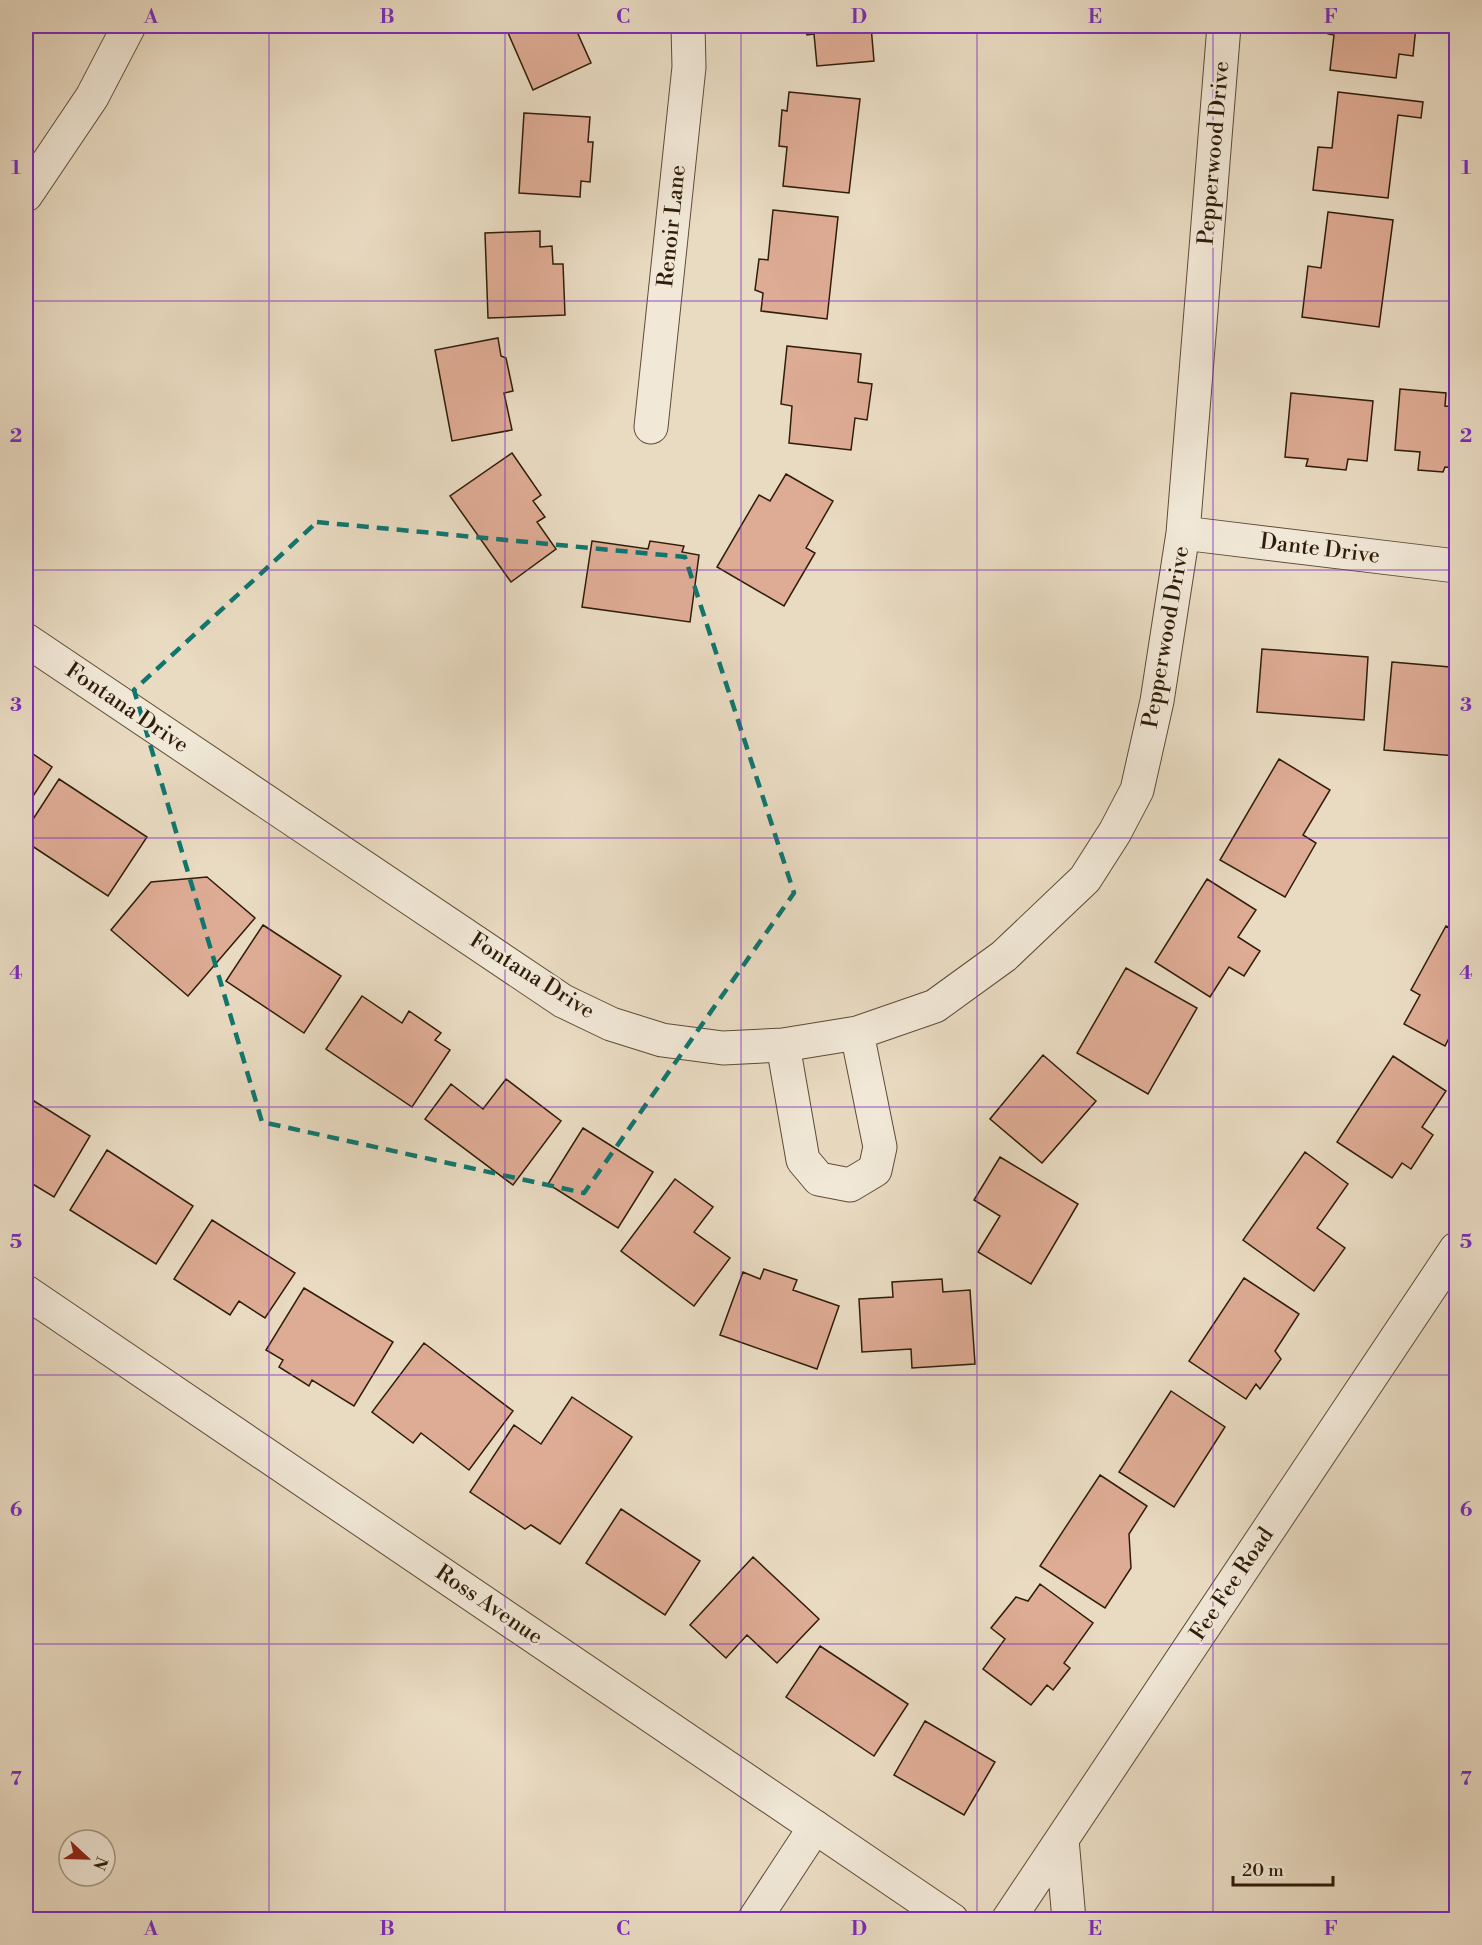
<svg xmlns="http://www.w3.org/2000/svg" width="1482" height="1945" font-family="'Libre Bodoni',serif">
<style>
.building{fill:#deab94;stroke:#2f1d09;stroke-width:1.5}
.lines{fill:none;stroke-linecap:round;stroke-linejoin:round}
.minor-casing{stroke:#5e4c37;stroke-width:35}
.tertiary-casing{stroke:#5e4c37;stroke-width:35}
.minor{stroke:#f1e8d7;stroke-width:33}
.tertiary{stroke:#f1e8d7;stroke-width:33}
.marked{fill:none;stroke:#0f766e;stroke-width:4.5;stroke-dasharray:12 8;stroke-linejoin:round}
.grid{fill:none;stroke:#7b2cbf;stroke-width:1.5;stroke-opacity:0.55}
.labels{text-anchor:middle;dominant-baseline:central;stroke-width:5;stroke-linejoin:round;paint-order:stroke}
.street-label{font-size:22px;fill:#2f1d09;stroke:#f1e8d7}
.neatline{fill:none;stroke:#7b2cbf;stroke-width:2}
.grid-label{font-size:20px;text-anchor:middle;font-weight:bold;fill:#7b2cbf}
</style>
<rect width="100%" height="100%" fill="#e9dbc2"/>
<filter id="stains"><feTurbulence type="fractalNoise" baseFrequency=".00333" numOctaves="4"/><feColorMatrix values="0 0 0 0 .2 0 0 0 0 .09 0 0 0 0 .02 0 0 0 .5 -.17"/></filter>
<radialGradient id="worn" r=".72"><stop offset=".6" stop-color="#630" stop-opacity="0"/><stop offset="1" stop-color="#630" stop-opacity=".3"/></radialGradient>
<path class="building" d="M505 26H583L585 30 578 34 591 63 533 90Z
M806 26H871L874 61 817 66 814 34 807 35Z
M1329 26H1416L1413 56 1399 54 1396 78 1330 70 1334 35 1328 34Z
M789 92 860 99 849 193 783 186 787 147 779 146 782 110 787 111Z
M1338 92 1423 102 1421 118 1398 115 1388 198 1313 190 1318 147 1332 148Z
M524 113 590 117 588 142H593L590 182 581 181 580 197 519 193Z
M773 210 838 217 827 319 761 311 763 293 755 290 759 259 768 260Z
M1328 212 1393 220 1379 327 1302 317 1308 266 1321 268Z
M540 231V247L552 246 553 264H563L565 315 488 318 485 233Z
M498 338 501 356 506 358 513 391 504 393 512 430 452 441 435 350Z
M787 346 861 354 858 382 872 384 867 420 855 418 851 450 789 443 792 406 781 404Z
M1400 389 1446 393 1445 406 1456 407V468L1445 467 1443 472 1418 470 1420 452 1395 450Z
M1291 393 1373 401 1367 461 1348 459 1346 470 1306 466 1308 459 1285 457Z
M512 453 541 495 533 501 545 517 537 522 556 549 511 582 450 496Z
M786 474 833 501 806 548 815 553 784 606 717 567 759 495 770 501Z
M592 541 648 549 650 541 684 546 682 552 699 555 690 622 582 607Z
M1262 649 1368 657 1364 720 1257 712Z
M1392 662 1450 667 1456 695V756L1384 750Z
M26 749 52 767 26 807Z
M1279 759 1330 790 1303 835 1316 843 1285 897 1220 860Z
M59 779 147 837 108 896 26 842V830Z
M207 877 255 918 188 996 111 930 151 882Z
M1207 879 1256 910 1238 937 1260 951 1244 976 1229 967 1210 997 1155 962Z
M263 925 341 976 304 1033 226 981Z
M1446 926 1456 931V1024L1445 1046 1404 1024 1420 995 1411 990Z
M1126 968 1197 1008 1148 1094 1077 1053Z
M362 996 402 1023 409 1011 441 1033 435 1040 450 1050 412 1107 326 1049Z
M1043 1055 1096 1101 1042 1163 990 1119Z
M1393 1056 1446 1091 1422 1127 1433 1135 1411 1169 1402 1163 1392 1178 1337 1142Z
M506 1079 561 1121 513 1185 425 1119 451 1084 483 1109Z
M26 1096 90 1136 54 1197 26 1180Z
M583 1128 653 1172 618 1228 548 1184Z
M107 1150 193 1206 156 1264 70 1210Z
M1305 1152 1348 1184 1317 1228 1345 1248 1314 1291 1243 1240Z
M1000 1157 1078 1204 1031 1284 978 1252 1000 1216 974 1200Z
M675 1179 713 1207 694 1232 730 1258 694 1306 621 1251Z
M212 1220 295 1273 265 1318 239 1301 230 1315 174 1279Z
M764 1269 797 1280 793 1290 839 1306 817 1369 720 1335 743 1272 760 1279Z
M1244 1278 1299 1314 1275 1351 1281 1359 1260 1389 1256 1384 1246 1399 1189 1361Z
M942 1279 943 1292 970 1290 975 1364 912 1368 911 1349 862 1352 859 1299 893 1297 892 1282Z
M304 1288 393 1342 354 1406 312 1380 309 1386 279 1367 283 1360 266 1350Z
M424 1343 513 1411 469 1470 421 1433 413 1443 372 1412Z
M1171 1391 1225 1427 1174 1507 1119 1472Z
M572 1397 632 1437 560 1544 531 1525 525 1529 470 1492 514 1425 541 1444Z
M1100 1475 1147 1506 1129 1534 1131 1568 1105 1608 1040 1566Z
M621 1509 700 1561 665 1615 586 1563Z
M753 1557 819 1619 777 1663 747 1635 726 1658 690 1625Z
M1040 1584 1093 1623 1064 1663 1070 1668 1053 1690 1047 1685 1031 1705 983 1669 1005 1639 991 1628 1016 1597 1028 1601Z
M820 1646 908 1704 874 1756 786 1697Z
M925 1721 995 1762 964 1815 894 1775Z"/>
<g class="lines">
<defs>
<path id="minor" d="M26 195 92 97 129 26
M651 427 689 67 688 26
M1183 533 1456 566
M26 640 563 1001 611 1024 662 1040 723 1048 783 1045 857 1033 935 1006 1004 956 1085 879 1115 832 1137 790 1157 701 1183 533 1224 26
M783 1045 803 1160 819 1179 850 1185 875 1170 880 1147 857 1033
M754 1920 815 1827"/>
<path id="tertiary" d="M26 1292 952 1920
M1062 1839 1069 1920
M1008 1920 1456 1249"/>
</defs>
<use href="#minor" class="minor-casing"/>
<use href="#tertiary" class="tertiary-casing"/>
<use href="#minor" class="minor"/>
<use href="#tertiary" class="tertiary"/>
</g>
<path class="marked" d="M317 522 685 557 794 893 584 1193 262 1122 134 690Z"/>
<path class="grid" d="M269 26V1920M505 26V1920M741 26V1920M977 26V1920M1213 26V1920M26 301H1456M26 570H1456M26 838H1456M26 1107H1456M26 1375H1456M26 1644H1456"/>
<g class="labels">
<g class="street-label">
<text transform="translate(1214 153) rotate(-85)">Pepperwood Drive</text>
<text transform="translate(672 226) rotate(-84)">Renoir Lane</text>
<text transform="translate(1320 549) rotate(7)">Dante Drive</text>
<text transform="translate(1166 637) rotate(-80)">Pepperwood Drive</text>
<text transform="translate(127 708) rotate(34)">Fontana Drive</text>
<text transform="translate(532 976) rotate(32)">Fontana Drive</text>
<text transform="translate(1232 1584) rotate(-56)">Fee Fee Road</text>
<text transform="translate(489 1605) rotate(34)">Ross Avenue</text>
</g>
</g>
<rect width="1482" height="1945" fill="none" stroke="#e9dbc2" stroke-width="66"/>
<g transform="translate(87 1858) rotate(112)"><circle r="28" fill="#f1e8d7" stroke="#a39785" stroke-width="1.5"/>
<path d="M0-4.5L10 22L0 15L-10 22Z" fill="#8f2418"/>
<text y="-9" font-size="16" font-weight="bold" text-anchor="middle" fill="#2f1d09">N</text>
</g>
<path d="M1233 1876v9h100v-9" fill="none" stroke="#2f1d09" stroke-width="3"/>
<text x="1242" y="1876" font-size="18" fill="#2f1d09" stroke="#f1e8d7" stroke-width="4.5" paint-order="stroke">20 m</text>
<rect x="33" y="33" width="1416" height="1879" class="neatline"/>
<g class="grid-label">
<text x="151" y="23">A</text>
<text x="387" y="23">B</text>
<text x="623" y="23">C</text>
<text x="859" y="23">D</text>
<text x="1095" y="23">E</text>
<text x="1331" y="23">F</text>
<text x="16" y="174">1</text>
<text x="1466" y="174">1</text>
<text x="16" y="442">2</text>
<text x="1466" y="442">2</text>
<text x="16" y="711">3</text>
<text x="1466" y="711">3</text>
<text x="16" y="979">4</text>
<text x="1466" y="979">4</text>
<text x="16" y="1248">5</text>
<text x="1466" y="1248">5</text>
<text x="16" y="1516">6</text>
<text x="1466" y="1516">6</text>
<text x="16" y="1785">7</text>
<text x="1466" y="1785">7</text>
<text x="151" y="1935">A</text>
<text x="387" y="1935">B</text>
<text x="623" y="1935">C</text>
<text x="859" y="1935">D</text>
<text x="1095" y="1935">E</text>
<text x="1331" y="1935">F</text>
</g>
<rect width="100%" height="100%" filter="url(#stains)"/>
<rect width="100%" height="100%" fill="url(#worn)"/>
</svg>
